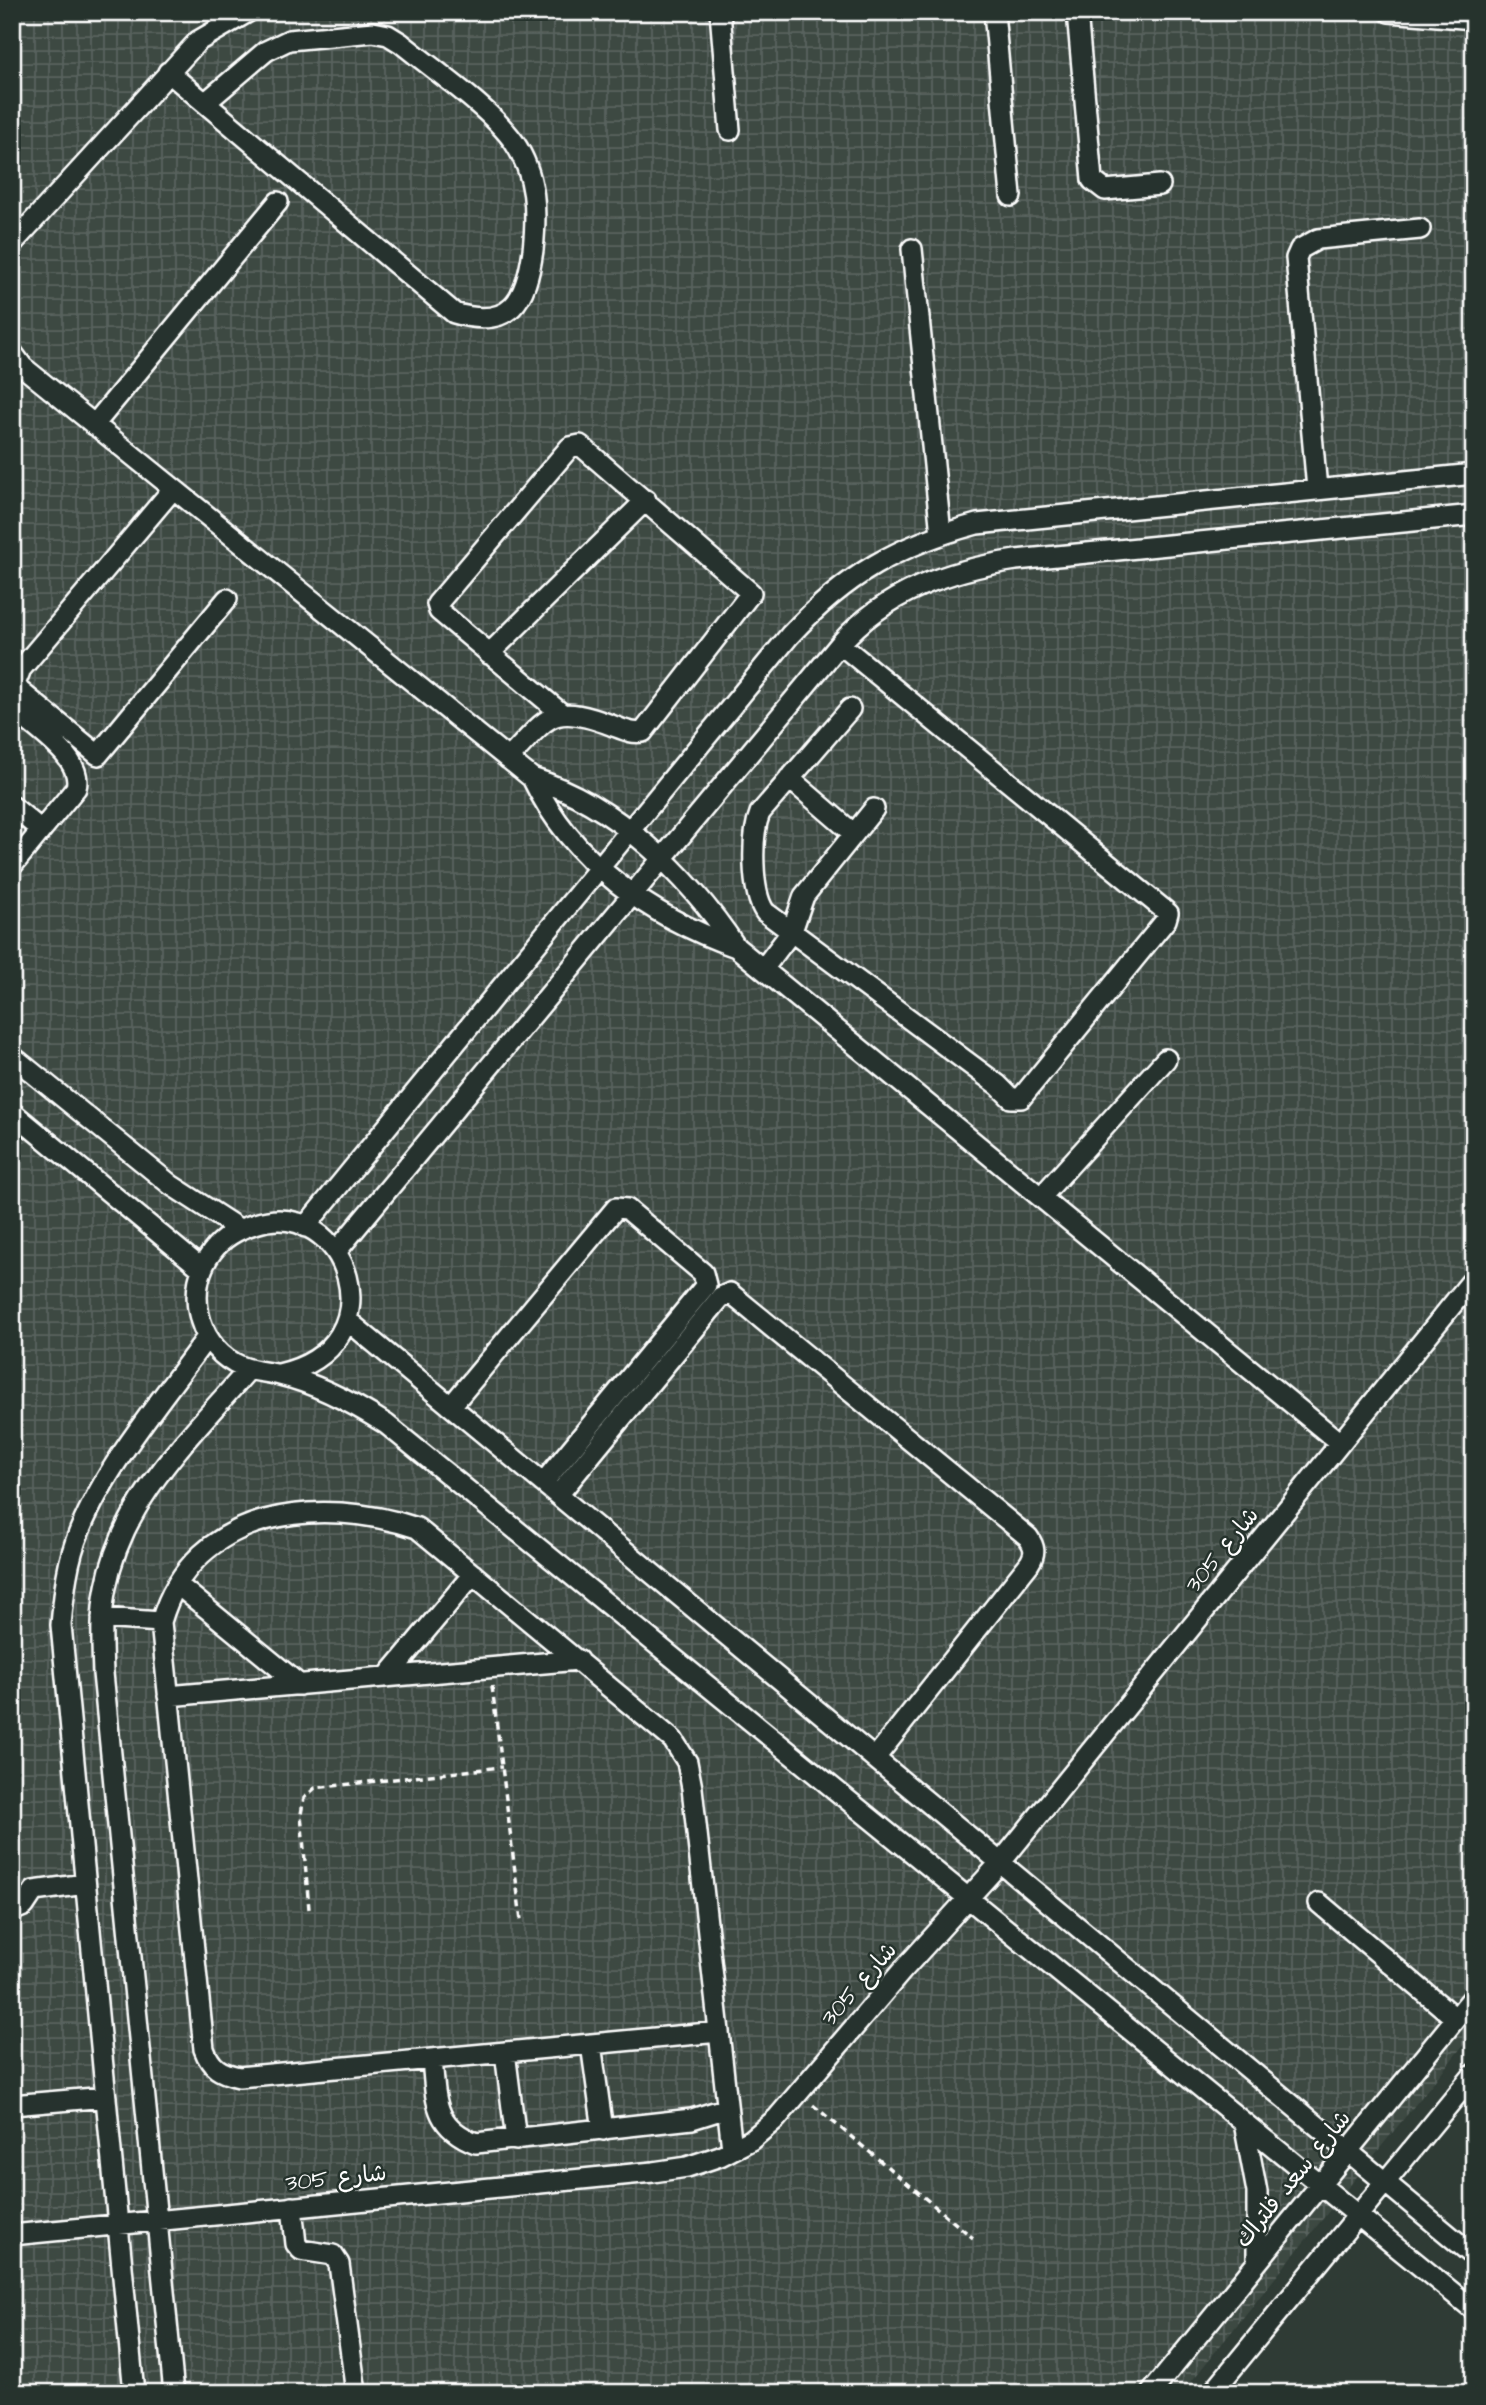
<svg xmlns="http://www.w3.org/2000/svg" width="1486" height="2405" font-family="'Architects Daughter','Playpen Sans Arabic',sans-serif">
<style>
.industrial{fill:url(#industrial-grid)}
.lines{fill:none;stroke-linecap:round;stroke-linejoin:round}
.minor-casing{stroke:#fff;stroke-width:24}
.path{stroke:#fff;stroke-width:3.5;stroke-dasharray:7 5;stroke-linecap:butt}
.minor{stroke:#26332d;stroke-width:19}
.labels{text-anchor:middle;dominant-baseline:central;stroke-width:5;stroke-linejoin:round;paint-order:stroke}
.street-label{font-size:23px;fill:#fff;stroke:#26332d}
</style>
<defs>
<pattern id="industrial-grid" width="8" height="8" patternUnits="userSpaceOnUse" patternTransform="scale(1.75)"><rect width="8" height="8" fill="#3c4842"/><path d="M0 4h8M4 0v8" fill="none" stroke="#59635e"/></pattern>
</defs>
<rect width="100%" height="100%" fill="#2f3b35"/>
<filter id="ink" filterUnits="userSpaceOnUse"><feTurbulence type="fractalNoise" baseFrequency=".0143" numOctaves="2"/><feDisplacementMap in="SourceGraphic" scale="14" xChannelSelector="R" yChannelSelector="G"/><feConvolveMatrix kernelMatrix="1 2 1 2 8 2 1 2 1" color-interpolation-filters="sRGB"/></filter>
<g filter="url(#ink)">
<path class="industrial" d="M12 12H1474V2032L1182 2393H12Z"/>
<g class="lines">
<defs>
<path id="minor" d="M720 12 730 130
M994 12 1011 196
M1077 12 1092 180 1105 190 1160 185
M1389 12 1474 19
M168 72 205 103 454 313C511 330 526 301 533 250 537 212 537 176 514 142 490 108 435 71 401 43L388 35 373 32 289 40 266 51 205 103
M12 244 198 41 248 12
M912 249 941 534
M12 352 23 367 532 778C616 804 688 875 736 947L1340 1443
M94 425 278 202
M173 489 21 669 15 684 20 691 98 755 227 599
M1317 489 1296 258 1300 249 1318 239 1420 229
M840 644 1168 913 1166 920 1021 1098H1011L998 1085 765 912C751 892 751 835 760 813L850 709
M489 654 646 500
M12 711 19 713C38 731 84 759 76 788L12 866
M508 759C549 717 550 702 611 725 622 729 631 734 643 732L751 593 580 445 570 447 437 604 439 611 561 713
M532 778C572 862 650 917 736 947
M789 778 854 834
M12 806 41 830
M763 969 792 931 804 896 874 809
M12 1056 171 1185 239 1229
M12 1112 202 1269
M1041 1197 1166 1059
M305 1227 790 635C846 575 898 545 977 524L1474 474
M336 1252 840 644C885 592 949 570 1016 560L1474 515
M347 1320 1474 2256
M279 1374C402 1346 346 1194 255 1224 238 1229 223 1237 212 1252 185 1287 196 1342 234 1363 249 1372 264 1371 280 1375 318 1384 353 1403 386 1424L1474 2310
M451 1406 616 1208 627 1209 703 1273 706 1285 543 1483
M558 1495 721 1297 730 1293 1028 1537C1035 1547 1036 1553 1029 1564L875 1758
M178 1585 300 1685
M102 1618 161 1622
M387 1677 473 1574
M168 1696 578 1660
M1319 1903 1455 2018
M12 1911 24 1906 34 1891 85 1884
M719 2032 239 2077C220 2073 211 2068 204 2049L161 1622C194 1507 321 1496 417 1528L673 1740 687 1762 692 1788 732 2149
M591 2044 603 2130
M505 2052 516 2140
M432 2059C436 2099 433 2127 476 2143L692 2119 727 2108
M12 2105 106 2097
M1244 2123 1257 2192V2262
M292 2207 296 2244 301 2250 333 2255 339 2264 356 2393
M12 2235 653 2172 687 2167 720 2156 751 2140 777 2118 902 1971 1001 1862 1474 1278
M134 2393 61 1625C64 1593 67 1560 80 1530 108 1462 164 1397 207 1337
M174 2393 103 1673C102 1645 100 1616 106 1587 123 1498 191 1436 248 1370
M1151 2393 1474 1996
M1212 2393 1474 2074"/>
</defs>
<use href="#minor" class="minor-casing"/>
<path class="path" d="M492 1686 521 1920
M309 1909 301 1814 304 1798 315 1788 502 1767
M813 2105 973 2238"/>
<use href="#minor" class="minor"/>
</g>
</g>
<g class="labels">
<g class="street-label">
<text transform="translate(1222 1550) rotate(-51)">شارع 305</text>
<text transform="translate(859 1984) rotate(-49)">شارع 305</text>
<text transform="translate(336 2178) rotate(-6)">شارع 305</text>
<text transform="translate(1293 2179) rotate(-51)">شارع سعد فلتراك</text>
</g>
</g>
<rect width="1486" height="2405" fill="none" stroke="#26332d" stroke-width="42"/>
<rect x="21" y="21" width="1444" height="2363" fill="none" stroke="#fff" stroke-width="2.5" filter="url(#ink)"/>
</svg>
